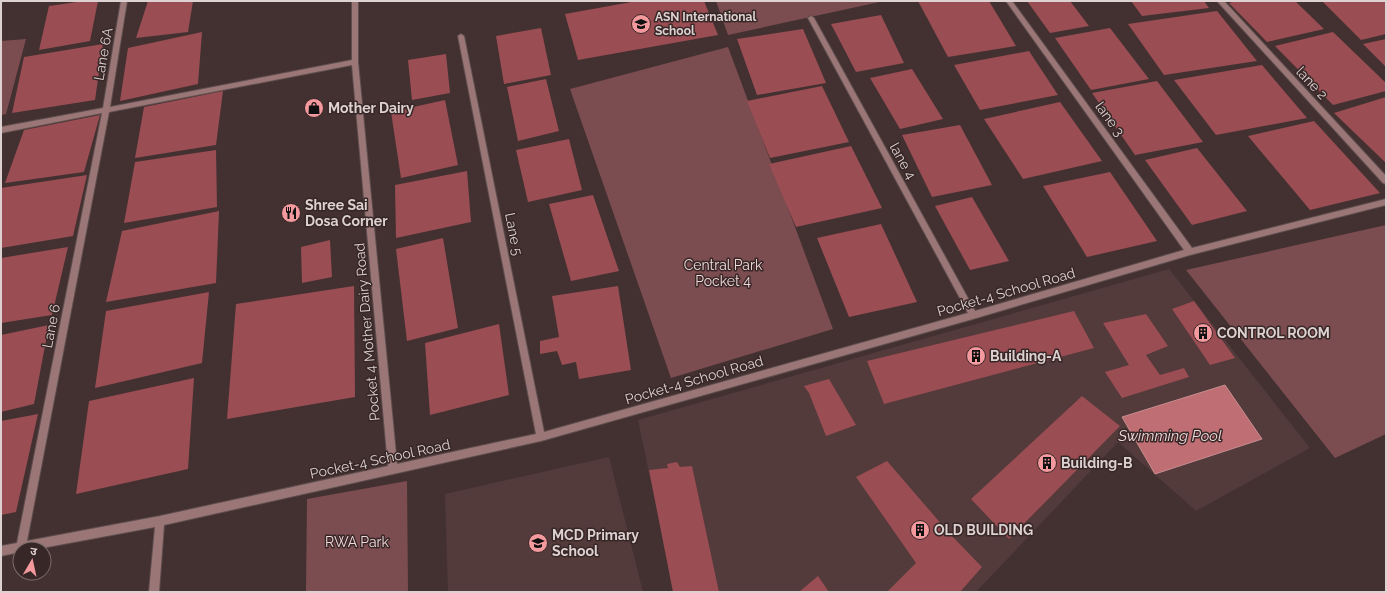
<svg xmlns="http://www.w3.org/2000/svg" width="1387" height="593" font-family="Raleway,'Noto Sans Devanagari',sans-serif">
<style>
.built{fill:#533a3b}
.green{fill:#7c4d50}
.water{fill:#bf6e73;stroke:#c88c8f}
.building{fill:#9a4d53}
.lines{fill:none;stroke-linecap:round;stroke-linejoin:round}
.street-casing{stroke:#5f4e4e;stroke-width:2}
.street{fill:#9b7677;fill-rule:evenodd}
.labels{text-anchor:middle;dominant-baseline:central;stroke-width:3;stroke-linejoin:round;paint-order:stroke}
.far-poi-label{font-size:12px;font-weight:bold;fill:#ddd1d1;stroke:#382727;text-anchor:start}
.street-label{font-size:14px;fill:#ddd1d1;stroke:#382727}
.poi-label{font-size:14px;font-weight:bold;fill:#ddd1d1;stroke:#382727;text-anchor:start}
.park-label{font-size:14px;fill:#f1d9da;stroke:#382727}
.water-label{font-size:15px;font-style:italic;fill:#f1d9da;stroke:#382727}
</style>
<rect width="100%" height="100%" fill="#433131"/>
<path class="built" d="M1169 269 1310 448 1196 511 1118 442 976 592H674L638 420Z
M609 457 643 592H448L445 494Z"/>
<path class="green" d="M716 1H884L728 35Z
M26 39 6 114 1 115V41Z
M728 47 833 329 671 378 570 89Z
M1386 225V434L1335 458 1186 270Z
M407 481 408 592H306L307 499Z"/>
<path class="water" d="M1225 385 1262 439 1155 474 1122 417Z"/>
<path class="building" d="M84 1H98L90 41 39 50 49 6Z
M148 1H193L188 32 136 38Z
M637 1H704L718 35 578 60 565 14Z
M918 1H989L1016 46 948 57Z
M1027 1H1070L1089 26 1050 33Z
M1131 1H1204L1209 8 1142 16Z
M1236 1H1295L1324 29 1267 42 1229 3Z
M1322 1H1386V34L1361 40Z
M1217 11 1257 61 1164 75 1128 24Z
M881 15 904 63 856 72 831 24Z
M541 28 551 75 504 84 496 36Z
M1110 28 1149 79 1091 90 1055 38Z
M803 29 826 83 757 95 737 39Z
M202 32 198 84 120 101 128 48Z
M1333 32 1386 83V91L1333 105 1275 46Z
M1386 39V67L1363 44Z
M103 44 95 100 12 113 24 57Z
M1029 51 1058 95 980 110 954 65Z
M446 54 450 93 412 100 408 60Z
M1262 65 1307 118 1216 135 1174 80Z
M912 69 943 119 900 129 870 78Z
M546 79 559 131 518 141 507 87Z
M1157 81 1203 142 1135 155 1092 93Z
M822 86 849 142 770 158 747 101Z
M223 91 216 145 135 158 144 107Z
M1386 97V163L1334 113Z
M445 100 458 165 401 178 391 112Z
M1060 102 1102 161 1023 179 984 119Z
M100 115 84 172 5 183 24 130Z
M1314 121 1380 193 1310 210 1248 136Z
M960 125 992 185 932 197 902 135Z
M569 139 582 190 528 202 516 150Z
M851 146 882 208 796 227 769 164Z
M1197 148 1247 211 1192 225 1145 160Z
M216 150 217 207 124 223 135 162Z
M467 171 471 222 396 238 395 185Z
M1110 172 1157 241 1087 257 1043 186Z
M87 175 73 236 1 248V188Z
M593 195 619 271 571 281 549 204Z
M972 197 1009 261 970 270 935 206Z
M219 211 216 283 106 302 122 231Z
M881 224 917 302 849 317 817 238Z
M443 238 458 328 407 341 396 249Z
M330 240 332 277 302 283 301 247Z
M68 247 52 315 1 323V258Z
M354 286 355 397 227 419 236 304Z
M618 286 631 370 579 379 576 362 562 365 557 351 540 354V341L559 337 552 296Z
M209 292 202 363 95 388 106 311Z
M1194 301 1235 358 1210 365 1172 309Z
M1074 311 1094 348 884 404 867 361Z
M1146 314 1168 346 1146 355 1160 375 1184 368 1189 377 1122 398 1105 372 1129 365 1103 323Z
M499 324 509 395 430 415 425 343Z
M49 325 34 404 1 412V335Z
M194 378 188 469 76 494 89 401Z
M829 379 856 425 826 436 809 393 804 386Z
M1082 396 1120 426 1009 539 971 499Z
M38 414 16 512 1 515V421Z
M887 461 950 534 982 567 960 592H887L916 563 856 477Z
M677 462 680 467 692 466 719 592H673L649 470 668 468 667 464Z
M818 576 829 592H799Z"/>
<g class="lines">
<defs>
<path id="street" d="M121 1H127L110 107 352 60V1H358V62L397 464 536 434 458 36 461 34 464 36 544 432 968 313 808 18 811 16 814 18 975 311 1184 250 1006 1H1012L1192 248 1386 199V205L1190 255 973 319 541 441 164 525 159 592H149L155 527 37 549H20V552L1 556V546L17 543 102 113 1 133V127L103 108ZM352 65 388 466 160 516 27 541 109 112Z
M1217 1H1224L1386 176V184L1383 183Z"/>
</defs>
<use href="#street" class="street-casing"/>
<use href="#street" class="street"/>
</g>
<defs>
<symbol id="school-disc" viewBox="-11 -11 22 22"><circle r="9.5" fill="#f49a9f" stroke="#382727"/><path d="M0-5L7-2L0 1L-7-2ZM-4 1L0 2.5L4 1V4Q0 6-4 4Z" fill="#111"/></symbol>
<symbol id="shop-disc" viewBox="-11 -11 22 22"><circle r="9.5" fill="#f49a9f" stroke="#382727"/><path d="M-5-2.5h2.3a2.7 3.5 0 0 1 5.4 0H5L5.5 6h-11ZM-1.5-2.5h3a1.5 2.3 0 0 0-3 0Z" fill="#111"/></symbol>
<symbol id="restaurant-disc" viewBox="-11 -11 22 22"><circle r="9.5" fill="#f49a9f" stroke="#382727"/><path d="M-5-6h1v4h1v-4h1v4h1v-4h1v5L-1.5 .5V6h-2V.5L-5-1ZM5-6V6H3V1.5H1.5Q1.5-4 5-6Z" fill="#111"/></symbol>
<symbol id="building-disc" viewBox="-11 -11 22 22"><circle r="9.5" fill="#f49a9f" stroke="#382727"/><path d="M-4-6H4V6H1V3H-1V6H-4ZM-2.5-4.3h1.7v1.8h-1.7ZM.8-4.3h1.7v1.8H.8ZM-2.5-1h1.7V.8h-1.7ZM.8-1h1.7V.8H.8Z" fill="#111"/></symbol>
</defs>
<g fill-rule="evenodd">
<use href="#school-disc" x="630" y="13" width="22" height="22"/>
<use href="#shop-disc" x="303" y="97" width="22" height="22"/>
<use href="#restaurant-disc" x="280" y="202" width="22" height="22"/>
<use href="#building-disc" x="1192" y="322" width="22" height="22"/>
<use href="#building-disc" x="965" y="345" width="22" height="22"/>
<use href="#building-disc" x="1036" y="452" width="22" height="22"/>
<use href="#building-disc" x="909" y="519" width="22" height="22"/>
<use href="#school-disc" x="527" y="532" width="22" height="22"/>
</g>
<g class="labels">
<g class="far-poi-label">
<text x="655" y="17">ASN International<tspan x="655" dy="14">School</tspan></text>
</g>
<g class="street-label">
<text transform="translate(103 54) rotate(-80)">Lane 6A</text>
<text transform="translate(1312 83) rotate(47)">lane 2</text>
<text transform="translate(1110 119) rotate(54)">lane 3</text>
<text transform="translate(903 161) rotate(61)">lane 4</text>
<text transform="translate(514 234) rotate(79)">Lane 5</text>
<text transform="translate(1006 292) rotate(-16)">Pocket-4 School Road</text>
<text transform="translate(51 326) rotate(-79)">Lane 6</text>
<text transform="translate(367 332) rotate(-95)">Pocket 4 Mother Dairy Road</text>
<text transform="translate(694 380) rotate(-16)">Pocket-4 School Road</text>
<text transform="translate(380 459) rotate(-12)">Pocket-4 School Road</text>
</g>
<g class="poi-label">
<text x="328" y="108">Mother Dairy</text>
<text x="305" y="205">Shree Sai<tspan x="305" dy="16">Dosa Corner</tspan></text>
<text x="1217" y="333">CONTROL ROOM</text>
<text x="990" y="356">Building-A</text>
<text x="1061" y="463">Building-B</text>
<text x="934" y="530">OLD BUILDING</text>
<text x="552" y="535">MCD Primary<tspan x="552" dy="16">School</tspan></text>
</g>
<g class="park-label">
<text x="723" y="265">Central Park<tspan x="723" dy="16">Pocket 4</tspan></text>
<text x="357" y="542">RWA Park</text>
</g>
<g class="water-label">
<text x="1170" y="436">Swimming Pool</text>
</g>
</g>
<rect width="1387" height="593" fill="none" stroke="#ddd1d1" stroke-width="4"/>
<g transform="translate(32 561) rotate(9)"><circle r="19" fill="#382727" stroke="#7a6b6b"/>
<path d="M0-3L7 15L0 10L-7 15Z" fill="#f49a9f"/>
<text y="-6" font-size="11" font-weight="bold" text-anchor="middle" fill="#ddd1d1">उ</text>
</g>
</svg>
